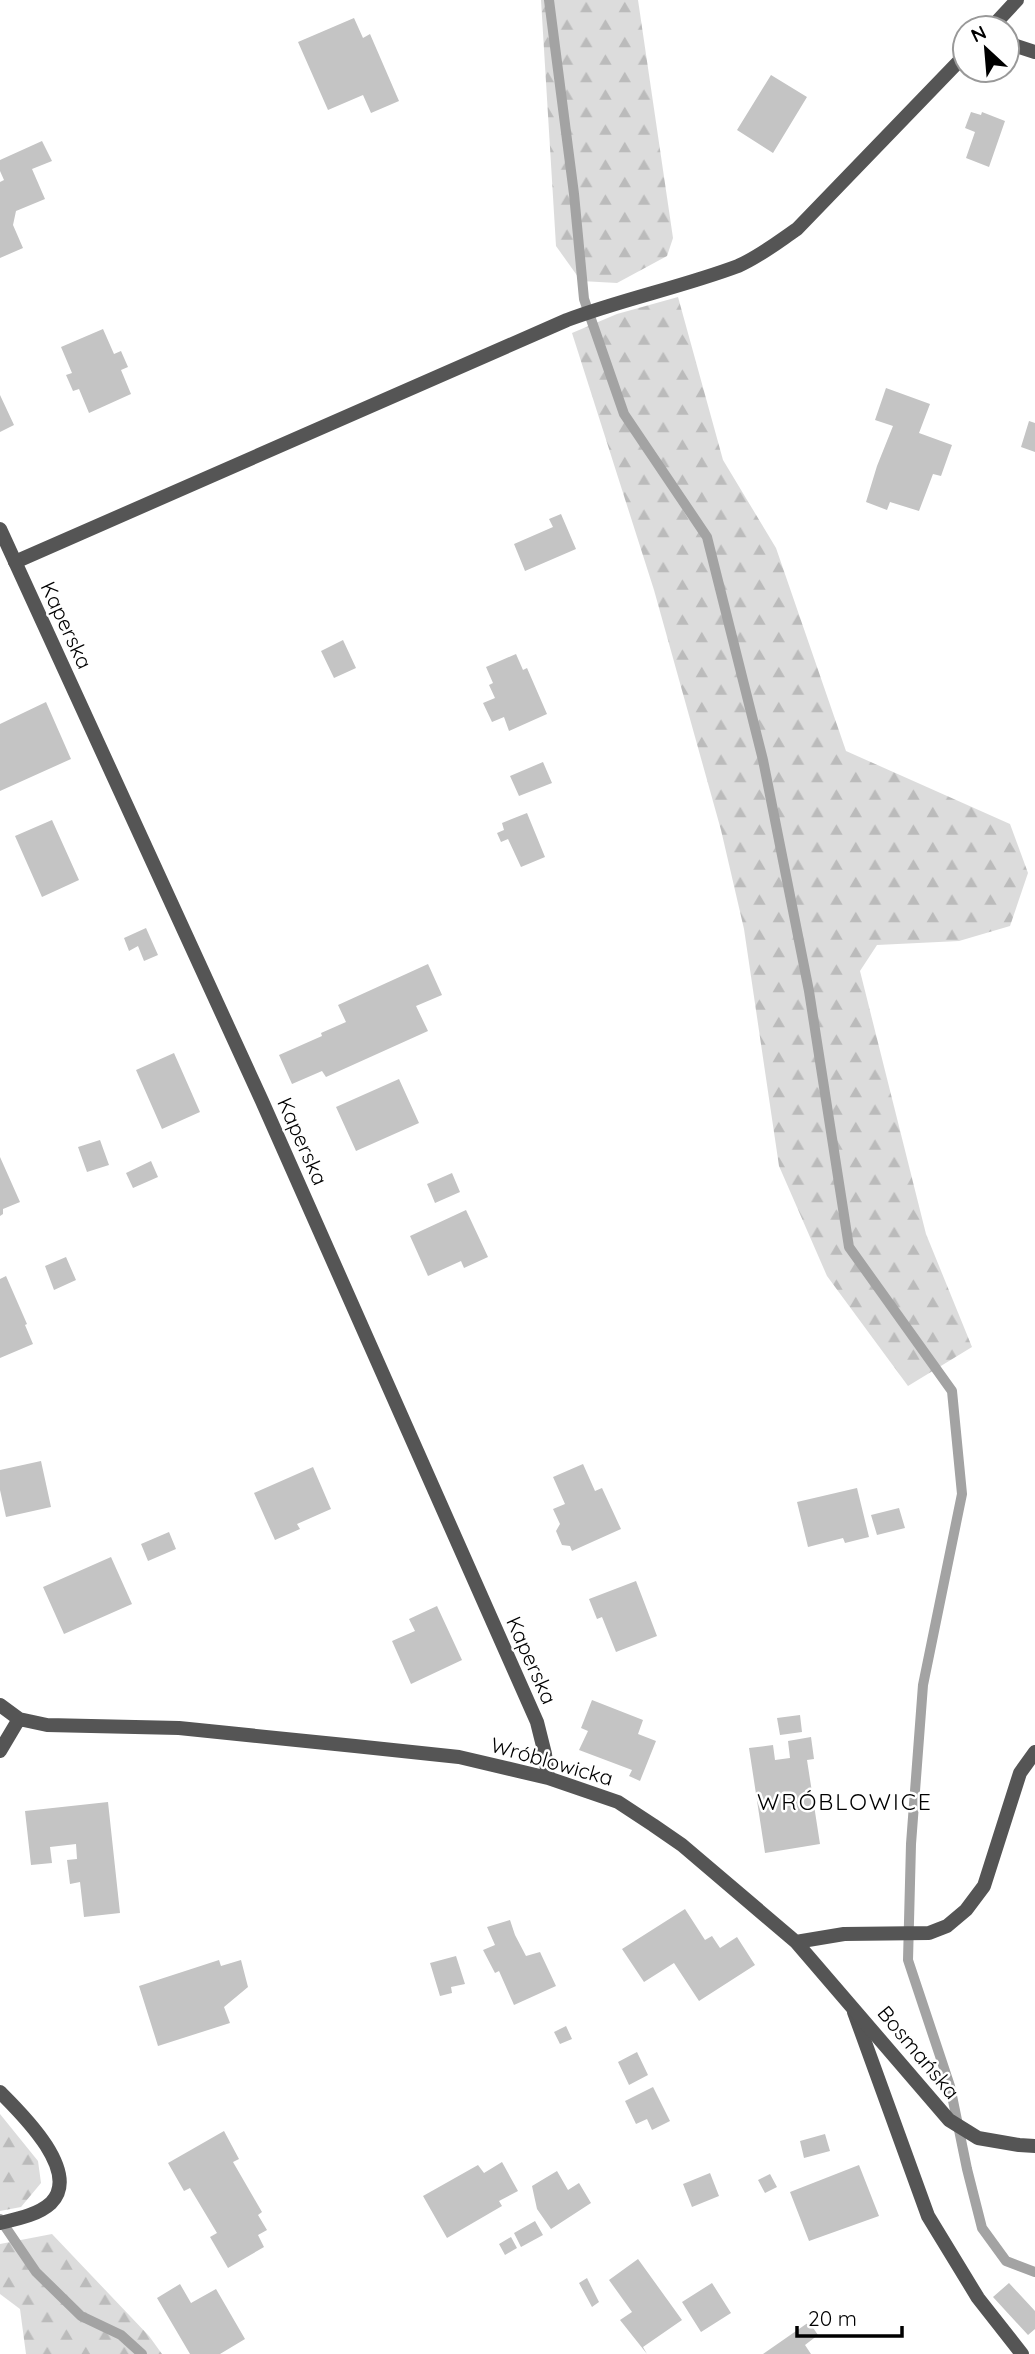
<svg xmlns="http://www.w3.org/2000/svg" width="1035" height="2354" font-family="Quicksand,sans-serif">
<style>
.forest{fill:url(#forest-firs)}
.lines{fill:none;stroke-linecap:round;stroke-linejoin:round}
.stream{stroke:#a3a3a3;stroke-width:10}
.building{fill:#c4c4c4}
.lane{stroke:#555;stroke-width:14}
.street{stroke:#555;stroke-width:14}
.labels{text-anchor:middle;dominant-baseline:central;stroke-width:5;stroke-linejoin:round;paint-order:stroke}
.street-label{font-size:21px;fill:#000;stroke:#fff}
.neighbourhood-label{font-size:23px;letter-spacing:2px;fill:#000;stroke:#fff}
</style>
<defs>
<pattern id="forest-firs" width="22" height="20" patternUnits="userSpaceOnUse" patternTransform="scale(1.75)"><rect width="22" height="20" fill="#dcdcdc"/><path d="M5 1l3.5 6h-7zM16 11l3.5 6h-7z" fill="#bbb"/></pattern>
</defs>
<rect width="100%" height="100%" fill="#fff"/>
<path class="forest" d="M541 0H638L673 238 667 256 617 283 581 281 556 246Z
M678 297 723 460 776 548 846 751 1010 824 1028 873 1010 926 959 941 877 945 860 971 926 1234 972 1347 908 1386 827 1276 779 1166 744 929 721 830 654 590 572 333 617 314Z
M0 2114 38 2161 41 2183 21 2207 0 2211Z
M52 2234 149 2336 162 2354H26L20 2309 0 2294V2244Z"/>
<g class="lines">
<path class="stream" d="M549 0 574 194 584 299 624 414 707 537 763 760 809 991 849 1247 952 1391 962 1494 923 1685 911 1844 908 1960 950 2086 967 2169 982 2228 1006 2261 1035 2272
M0 2219 36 2272 81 2316 121 2335 142 2354"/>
</g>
<path class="building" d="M354 18 363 38 370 34 399 101 371 113 363 95 328 110 298 42Z
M771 75 807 97 773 153 737 130Z
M971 112 981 115 982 112 1005 121 989 167 966 158 975 132 965 128Z
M42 141 52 161 32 169 45 199 16 211 13 225 23 248 0 258V182L4 180 0 171V160Z
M103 329 114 354 121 351 128 367 121 370 131 394 89 413 79 389 73 391 66 375 72 373 61 347Z
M886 388 930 404 919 433 952 445 941 476 933 474 919 511 890 502 887 510 866 502 877 466 893 426 875 420Z
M0 395 14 425 0 432Z
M1029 421 1035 423V452L1021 447Z
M561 514 576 549 525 571 514 544 553 527 549 519Z
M343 640 356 668 334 678 321 651Z
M516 654 523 670 527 668 547 714 509 731 504 717 492 722 483 703 495 698 489 685 493 683 486 667Z
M46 702 71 759 0 791V724Z
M543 762 552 783 519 796 510 776Z
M527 813 545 857 521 867 508 839 501 842 497 833 504 830 502 823Z
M52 820 79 880 42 897 15 836Z
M146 928 158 955 144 961 138 946 129 951 124 938Z
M428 964 442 995 416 1006 428 1031 326 1077 322 1071 292 1084 279 1055 322 1036 321 1033 346 1022 338 1005Z
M174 1053 200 1112 162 1129 136 1070Z
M399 1079 419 1123 356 1151 336 1107Z
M100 1140 109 1165 87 1172 78 1147Z
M0 1157 20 1202 3 1209V1214L0 1216Z
M151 1161 158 1177 133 1188 126 1173Z
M452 1173 460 1192 435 1203 427 1184Z
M466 1210 488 1257 464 1268 461 1261 428 1276 410 1236Z
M66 1257 76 1280 54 1290 45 1266Z
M6 1276 27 1324 25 1325 33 1344 0 1358V1279Z
M41 1461 51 1507 6 1517 0 1490V1470Z
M583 1464 595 1491 602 1488 621 1529 572 1551 570 1546 562 1545 556 1531 560 1524 553 1509 565 1504 553 1477Z
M313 1467 331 1509 297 1524 300 1529 275 1540 254 1493Z
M857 1488 869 1537 845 1543 843 1538 808 1547 797 1502Z
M899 1508 905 1528 877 1535 871 1515Z
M169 1532 176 1549 148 1561 141 1544Z
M111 1557 132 1604 64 1634 43 1587Z
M636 1581 657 1636 616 1652 602 1617 597 1619 589 1599Z
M437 1606 462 1660 411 1684 392 1641 415 1631 409 1619Z
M592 1700 643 1720 638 1734 656 1741 640 1781 629 1776 632 1770 579 1750 588 1731 581 1728Z
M800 1715 802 1732 780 1735 777 1718Z
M811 1737 814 1759 807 1760 820 1844 765 1853 749 1748 773 1745 775 1760 790 1758 788 1741Z
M108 1802 120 1913 84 1917 80 1882 70 1884 67 1860 77 1859 76 1844 50 1847 52 1863 31 1865 25 1811Z
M685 1909 705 1940 712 1936 720 1948 737 1937 755 1965 699 2001 674 1963 644 1982 622 1949Z
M510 1920 515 1935 526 1956 540 1952 556 1986 514 2005 499 1971 495 1973 483 1950 495 1945 487 1927Z
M456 1956 465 1984 451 1987 452 1993 440 1996 430 1963Z
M219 1960 221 1966 241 1960 248 1987 224 2007 230 2023 158 2046 139 1986Z
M566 2026 572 2039 560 2044 554 2032Z
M637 2052 648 2075 629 2085 618 2062Z
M653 2087 670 2121 652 2130 647 2119 636 2124 625 2101Z
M224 2131 239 2159 233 2162 262 2212 258 2215 267 2230 258 2235 264 2247 228 2268 210 2237 217 2233 190 2188 184 2191 168 2163Z
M825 2134 830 2151 804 2158 800 2141Z
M502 2162 518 2191 499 2201 502 2206 447 2238 423 2196 478 2165 484 2173Z
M859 2165 879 2216 809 2241 790 2192Z
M557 2171 568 2190 579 2183 591 2203 551 2229 537 2209 532 2186Z
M710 2173 719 2196 692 2207 683 2184Z
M770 2174 777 2187 765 2193 758 2180Z
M535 2221 543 2235 521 2247 514 2233Z
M511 2237 517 2248 505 2255 499 2244Z
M638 2259 682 2320 643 2347 647 2354 620 2320 632 2312 609 2280Z
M587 2278 599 2302 592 2307 579 2283Z
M712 2283 731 2313 701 2332 682 2302Z
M1009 2283 1035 2311V2329L1028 2335 993 2297Z
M180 2284 191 2303 216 2289 245 2339 220 2354H190L157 2298Z
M809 2322 818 2335 805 2345 811 2354H763Z"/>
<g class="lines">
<path class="lane" d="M991 28 1017 0
M1007 43 1035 52
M15 562 567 320C623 299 682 287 738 266 759 257 778 242 797 229L965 55
M854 2012 928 2216 978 2298 1022 2354"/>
<path class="street" d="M0 529 262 1101 537 1722 545 1754 548 1778
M0 1705 19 1719 47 1725 179 1728 355 1746 459 1757 548 1778 618 1802 653 1825 682 1845 796 1942 844 1934 929 1933 947 1926 966 1910 984 1886 1020 1773 1035 1752
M0 1751 19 1719
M796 1942 949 2120 978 2138 1019 2145 1035 2146
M0 2092C21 2113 82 2172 51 2203 38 2215 17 2219 0 2223"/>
</g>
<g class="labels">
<g class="street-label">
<text transform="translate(67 625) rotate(65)">Kaperska</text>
<text transform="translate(303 1141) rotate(66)">Kaperska</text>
<text transform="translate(532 1660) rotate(66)">Kaperska</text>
<text transform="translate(552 1761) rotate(16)">Wróblowicka</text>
<text transform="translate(919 2052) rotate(50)">Bosmańska</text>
</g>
<g class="neighbourhood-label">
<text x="845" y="1801">WRÓBLOWICE</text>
</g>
</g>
<g transform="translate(986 49) rotate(334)"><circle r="33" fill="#ffffff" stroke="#999999" stroke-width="2"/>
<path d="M0-5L12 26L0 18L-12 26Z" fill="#000000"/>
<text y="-10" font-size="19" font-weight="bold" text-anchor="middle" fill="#000000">N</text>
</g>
<path d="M797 2326v10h105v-10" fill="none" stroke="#000000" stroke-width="3.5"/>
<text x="808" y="2326" font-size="21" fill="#000000" stroke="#ffffff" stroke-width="5" paint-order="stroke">20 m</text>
</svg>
